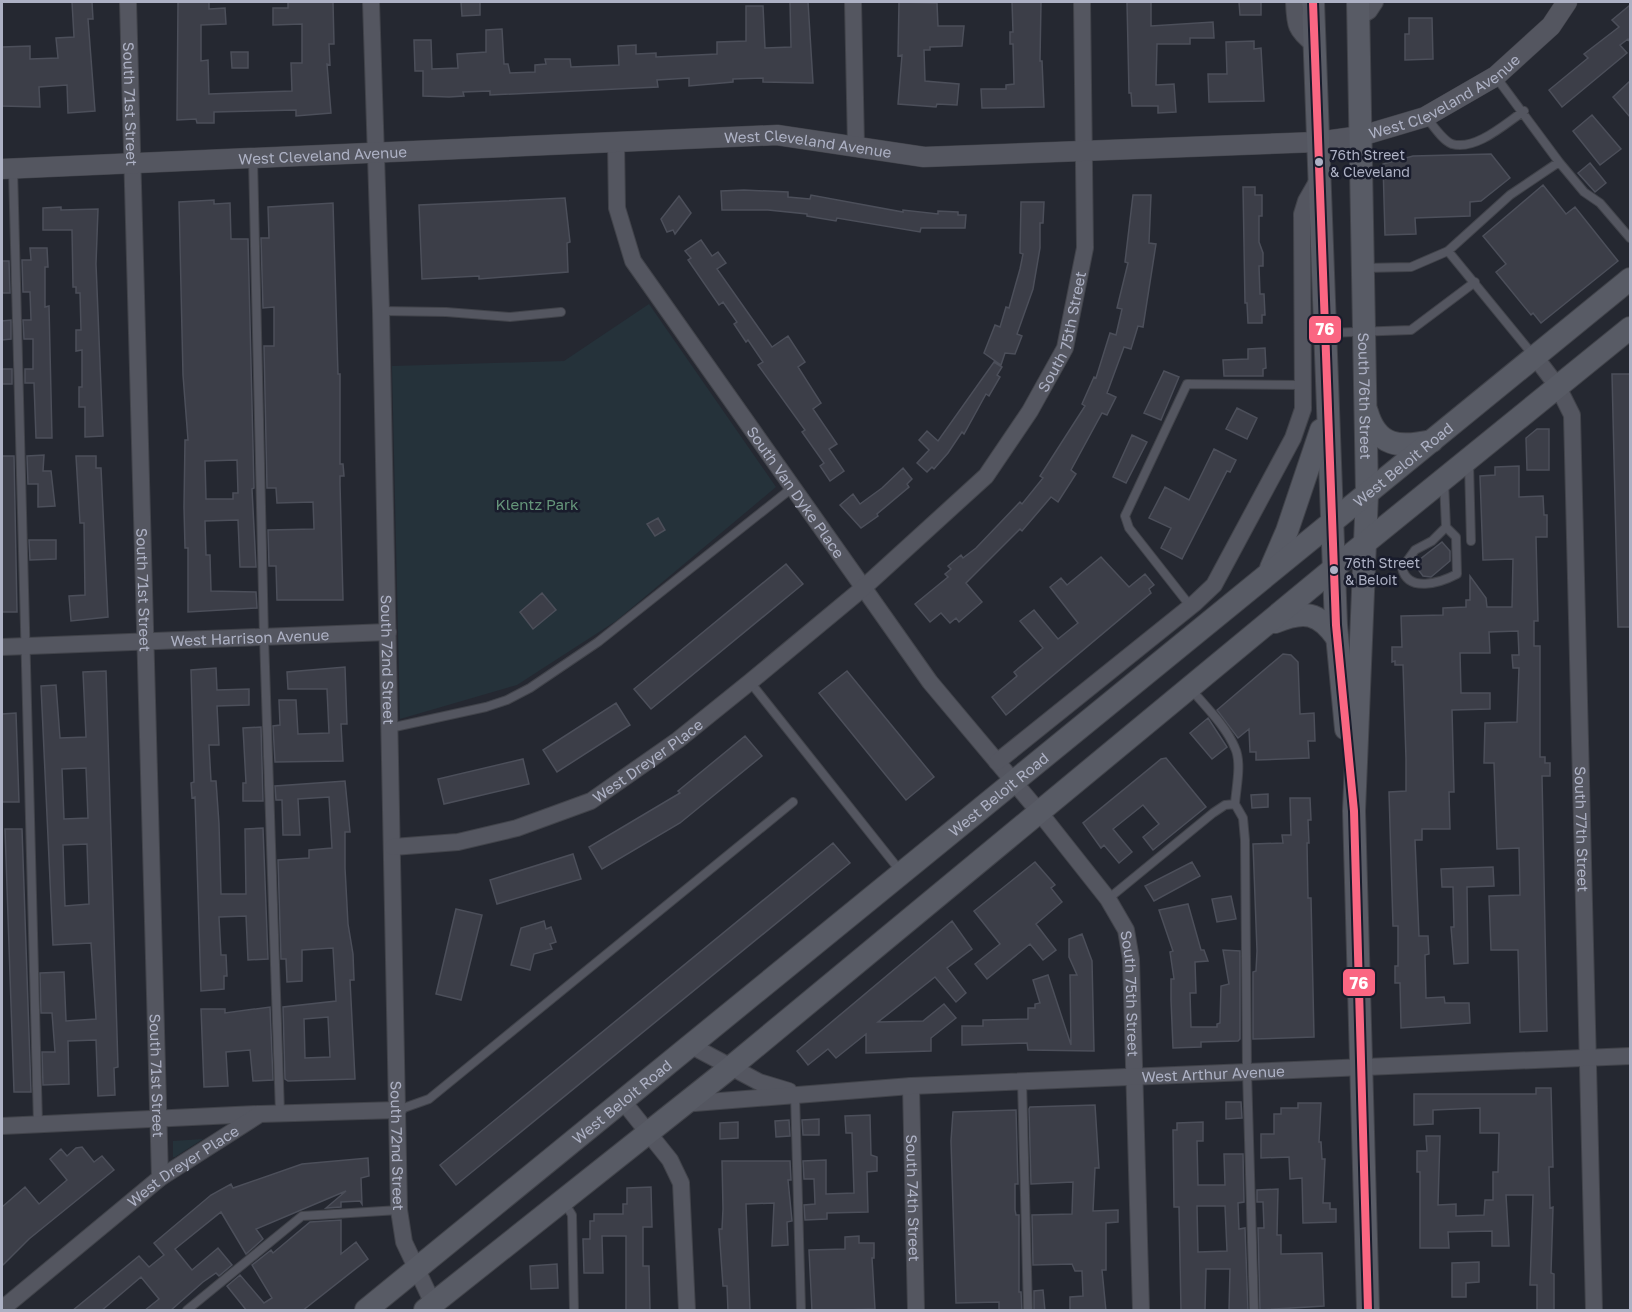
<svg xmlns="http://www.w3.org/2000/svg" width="1632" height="1312" font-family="'Golos Text',sans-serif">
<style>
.green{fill:#25323a}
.building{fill:#3c3e48;stroke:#4c4f5a;stroke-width:1.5;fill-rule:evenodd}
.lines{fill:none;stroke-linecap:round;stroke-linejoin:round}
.service-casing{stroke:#41434a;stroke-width:10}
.minor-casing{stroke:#41434a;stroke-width:18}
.tertiary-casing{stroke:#41434a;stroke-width:21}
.secondary-casing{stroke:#41434a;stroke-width:24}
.service{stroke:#545660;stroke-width:8}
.minor{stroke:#545660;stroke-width:16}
.tertiary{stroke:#545660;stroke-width:20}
.secondary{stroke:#585b65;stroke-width:22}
.bus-1-casing{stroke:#191c2c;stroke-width:12}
.bus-1{stroke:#fa6682;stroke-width:8}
.bus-dot{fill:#adb1c4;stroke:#191c2c;stroke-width:2}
.labels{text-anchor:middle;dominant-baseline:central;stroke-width:5;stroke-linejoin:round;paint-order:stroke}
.bus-label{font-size:14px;fill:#adb1c4;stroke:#191c2c;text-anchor:start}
.street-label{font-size:15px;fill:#adb1c4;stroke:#191c2c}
.park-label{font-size:15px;fill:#65957a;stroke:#191c2c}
.line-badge{stroke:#191c2c;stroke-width:2}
.badge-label{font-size:16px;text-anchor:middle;font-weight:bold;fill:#fff}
</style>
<rect width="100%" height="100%" fill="#252831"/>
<path class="green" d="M649 304 776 487 616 621 517 685 400 719 392 366 564 361Z
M203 1139 175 1157H173V1141Z"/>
<path class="building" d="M72 2H92L93 19H88L95 111 68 113 67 85 39 87 40 107 2 106V47L30 46V59L58 58 56 38 74 37Z
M178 2H209V9L225 8 226 24 201 25V61L208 60 209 94 292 91 291 63H302V24L273 25V8H288V2H333L334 44H329L330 65 327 64 331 113 296 116V110L214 112V123H197L196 119 177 120Z
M461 2H480V15L462 16Z
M790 2H808L813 83 763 82V78L733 79V82L689 86V78L657 80 658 87 490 95V91L463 92 464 96 449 97 423 96V71H415L414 40H431L432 69 458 68 457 54 486 52V30L502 29 504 64H508L510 73 535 72V65L546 64 545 59H570L571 67 619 65 618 46 636 45V54L656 53V57L717 54V42L746 41V6H763L765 48 791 47Z
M899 2 937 3 938 26H964L962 46 930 47V50H924L925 81 959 84 957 105 937 104 936 107 898 104 902 55 898 56Z
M1012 2H1041L1040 61H1042L1044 107 982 108 981 89H1006V85L1014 84 1013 44H1010V32H1013Z
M1127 2H1151V26L1213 22 1214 38H1190V44H1157L1156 85 1174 84 1176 112 1158 113V106H1132L1131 93H1129Z
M1239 2H1261V15H1240Z
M1630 5V42L1628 39 1620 45 1627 53 1562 107 1549 90 1588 58 1584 54 1619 27 1612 20Z
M1409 18H1432L1433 59 1405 60V34H1409Z
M1254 41V49L1261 48 1264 101 1209 102 1208 74H1227L1226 42Z
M231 52H248V68H232Z
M1630 81V117L1613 97Z
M1592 115 1621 149 1600 165 1573 131Z
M1491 154 1510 178 1481 201 1470 202V216L1415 218 1416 234 1385 235 1383 164 1413 156Z
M1590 163 1606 183 1595 192 1578 173Z
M1543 185 1566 214 1575 207 1618 261 1541 323 1533 313 1531 315 1496 272 1506 264 1483 236Z
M1243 187H1255V195H1262V216H1259V242L1263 253V266H1259L1260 294H1264L1265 315H1262V323H1248L1247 303H1245Z
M744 190 788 192V197L810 199 811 195 903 212V210L938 214V211L958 212V215H966L965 228H921L920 232 837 218 836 221 807 216V214L768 210H722L721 191Z
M1133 195H1151L1149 243 1156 244 1143 327 1138 326 1131 349 1124 347 1107 393 1116 397 1107 415 1102 413 1071 470 1076 474 1058 502 1051 497 1022 531 1020 529 966 583 982 602 959 622 956 618 950 623 941 613 930 622 915 604 948 577 945 574 951 569 948 566 961 555 963 558 976 548 1020 502 1022 504 1043 478 1040 476 1085 406 1082 404 1094 377 1096 378 1110 333 1116 335 1122 309 1117 308 1128 263 1125 262Z
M679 196 691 213 675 234 673 230 667 232 661 219Z
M565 198 570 242 567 243 568 272 479 279V276L422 279 419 205Z
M214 200V204L230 203 231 239H248L254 488 252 489 256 567H240L238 520 205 521 206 555H210L211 591 256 592 257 608 188 612V548H185L184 507 185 440H188L183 375 179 202ZM237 460 238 493H233V499H206L205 461Z
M1021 202H1044L1043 223H1040V248L1033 289 1017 334 1022 336 1015 354 1005 353 1001 365 984 353 995 325 1000 327 1006 307 1009 308 1020 269 1023 254 1020 253Z
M333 203 338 374H340V464H343L344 476H340V484L343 600H277L276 566H269L268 530 314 529 313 502 277 503 276 488H267L264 346H274V307L263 308 261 238H269L268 207Z
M61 207V210L98 209 96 264 103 436 85 437V407H79V387H82V350L76 351V330H81L80 293H76V287H73L72 230H43V208Z
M701 240 712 256 718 252 726 263 717 269 772 347 788 336 805 362 798 367 821 403 813 409 837 444 829 449 844 471 830 481 820 466 824 463 802 432 805 430 758 365 763 362 748 340 746 342 734 324 737 322 723 302 719 305 688 260 691 258 685 251Z
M30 248H47L48 267H45V307L49 306 52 438H36L34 383H25V369H33V339H24L23 320H31L30 292H23L22 260H31Z
M2 261H9L10 293H2Z
M11 320V339L2 340V321Z
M1265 348 1266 368 1263 369V376H1224L1223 360 1248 359V349Z
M994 362 1002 367 997 375 1000 377 989 396 986 394 964 434 962 432 948 453 934 469 932 467 927 472 917 463 929 450 919 440 927 431 938 441Z
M2 369H12V384H2Z
M1164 371 1179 377 1161 420 1144 413Z
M1612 374H1630V627H1618Z
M1237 408 1257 418 1247 439 1226 429Z
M1537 429H1549V470H1527L1526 438Z
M1132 435 1147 442 1126 483 1113 477Z
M1214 449 1236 460 1230 472 1227 471 1182 559 1161 548 1171 528 1149 518 1165 487 1189 500Z
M44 455 43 471H51L55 506 38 507V484H28L27 456Z
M2 456H14L17 612H2Z
M76 456H96V468H101L108 617 71 621 69 596 85 595 84 523H80Z
M1519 466V497L1543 496 1544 515H1547V537H1536L1538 621H1534V646H1540V757H1545V763H1550V776H1542L1547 1031 1520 1032 1518 950H1491L1489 896 1520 895 1519 848 1497 849 1494 763H1484L1485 723 1517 722 1519 668H1513L1512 655H1519L1518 631 1489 632 1490 653H1460L1461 693H1490V709L1452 710 1454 792H1449L1450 829H1422V840H1415L1419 936H1428L1429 954 1425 955 1426 998 1444 997 1445 1003H1469L1470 1023 1401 1028 1400 983H1395V966H1398V926H1393L1389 792 1406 791V759L1403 665H1395V661L1392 662V647H1402L1401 616 1443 615V608L1466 607V600H1470V576L1486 598 1487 607H1512L1513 559 1483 560 1480 476 1495 475V467Z
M903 468 912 479 907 484 909 487 877 514 878 516 861 528 840 505 853 494 860 504 882 488Z
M658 518 665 530 655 536 647 524Z
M29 540H56V559L30 560Z
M1442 542 1450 551V561L1431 577 1423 576 1414 564Z
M1101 557 1129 587 1145 574 1154 585 1149 589 1151 593 1006 715 992 697 1017 676 1014 672 1043 648 1020 621 1034 610 1058 639 1078 623 1050 587 1061 578 1067 585Z
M786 564 803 584 651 709 634 689Z
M542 593 556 610 533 629 520 612Z
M1283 654 1291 655 1298 662 1300 714 1314 713 1315 741H1308L1309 758 1256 760V752H1250L1249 729 1238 738 1217 710Z
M345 667 347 724H341L343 761 275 762 273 726 280 725 279 700H296L298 734 329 733 327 689H288L287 672Z
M216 668 217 690 249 689V705L217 706 219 745H209L211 781H216L219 824 221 894H246L245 829 263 828 268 959 248 960 246 916 219 917 221 955H226L227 976H224V989L201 991 195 797 192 798 191 783 194 782 191 670Z
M106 671 118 1067 114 1068 115 1095 98 1096 96 1040 68 1041 69 1084 43 1085 42 1052H55L52 1013H41L40 973 64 972 66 1021 96 1019 91 943 53 945 41 686 56 685 60 738 86 737 83 672ZM86 768 88 818 64 819 62 769ZM87 844 89 904 65 906 63 845Z
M847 671 934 777 906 800 819 693Z
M616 703 630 725 557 772 543 750Z
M16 713 19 802H2V714Z
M1208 718 1227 747 1212 759 1190 733Z
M261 727 263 801H243V783H246L243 728Z
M745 736 762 756 680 823 602 869 589 847 680 793 678 791Z
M1166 758 1206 807 1153 850 1143 837 1159 824 1143 805 1113 829 1132 852 1119 863 1104 845 1101 848 1083 823 1161 759Z
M523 759 529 784 444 804 438 779Z
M345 781 350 832H345V868L348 924 353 954 354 980H350L355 1079 288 1081 285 1079 283 1007 336 1001 333 948 302 950V981L287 982 286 959H281L278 860 309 858V850L332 848 329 797 298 799 300 835H283L282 800H276L275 786ZM328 1017 330 1057 305 1058 304 1019Z
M1268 794V807L1252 808 1251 795Z
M1290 798H1310L1311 820H1308L1309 843H1307L1308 898H1311L1314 1037 1253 1039V972L1256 971 1257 951 1253 844 1283 843 1282 835H1291Z
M5 829H22L31 1092H14Z
M833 843 850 863 456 1185 440 1165Z
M573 854 581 879 497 904 490 880Z
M1035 862 1055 885 1051 888 1062 902 1036 924 1056 950 1043 960 1030 944 987 979 975 964 1000 944 974 911Z
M1192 862 1200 876 1154 901 1145 886Z
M1493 867 1494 886 1467 887 1468 963 1454 964 1451 927H1454L1453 887H1442L1441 869Z
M1231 896 1236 919 1217 922 1212 899Z
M1188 904 1201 950H1204L1208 961 1195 962 1196 993H1190L1191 1027H1217V1024L1220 1023 1221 986 1229 984 1223 950 1240 951V1039L1238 1041 1201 1042V1047L1173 1048 1171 1000V979H1174L1170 952 1173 951 1159 910Z
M456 909 482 915 461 1000 436 994Z
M544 921 546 929 551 927 556 942 550 944 552 949 534 954 530 970 511 965 521 928Z
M952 921 972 949 947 968 966 993 956 1002 935 977 878 1022 923 1021 944 1004 956 1018 931 1038V1051L866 1053V1034L836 1058 828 1049 808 1065 797 1051Z
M1082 934 1092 961 1094 1051 1028 1050 1027 1043 962 1045V1026H983V1020L1028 1019V1008H1035V1004L1040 1003 1033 980 1048 975 1071 1045 1070 975H1077L1069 957V939Z
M270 1007 273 1080 253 1081 250 1050 226 1052 228 1086 204 1087 201 1009H225V1013Z
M1536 1088H1551L1553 1167H1549L1550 1208 1553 1207 1551 1273 1554 1274V1311H1537V1285H1530L1533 1195H1506L1509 1246H1492V1231L1448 1232 1449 1248H1420V1172H1417V1151H1427L1426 1136H1440L1438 1205 1456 1204V1216L1484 1215 1485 1200H1493V1172H1498L1499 1133H1480V1108L1433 1110V1124L1414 1125V1094H1536Z
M1226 1102H1241L1242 1118 1226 1119Z
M1298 1103H1321L1319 1142H1321L1322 1159H1325L1323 1203H1330V1209H1336V1222L1303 1223 1302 1178 1290 1179 1289 1157 1261 1158V1134H1274V1114H1281V1108H1298Z
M1095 1105 1099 1168H1095L1093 1211 1118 1210V1222L1106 1223V1270H1102L1106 1311H1070V1297L1083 1296 1082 1271H1075L1072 1264 1033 1265 1032 1215 1072 1214 1073 1182 1031 1184 1029 1109 1030 1107Z
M1016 1110 1018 1184H1015V1210L1016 1215H1019V1292H1021L1022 1311H999V1302L956 1303 951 1141 953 1112Z
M870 1115 871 1155 877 1157V1171L867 1172 868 1212 827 1213V1219L805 1220 804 1205 815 1204 814 1179H804L803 1161 826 1160V1194L854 1193 852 1133H846L845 1116Z
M819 1119V1135H803L802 1120Z
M789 1120 790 1136 776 1137 775 1121Z
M738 1122V1138L720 1139V1123Z
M1203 1122V1141H1197L1198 1185H1225L1224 1154H1243L1244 1202 1238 1203 1239 1229 1245 1228 1248 1311H1229L1230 1269H1206L1205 1311H1181L1179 1207H1174L1173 1130H1177V1123ZM1197 1206H1225L1227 1251 1198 1252Z
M82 1147 94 1162 102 1156 114 1170 29 1239 2 1266V1207L25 1187 39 1204 67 1180 50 1159 61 1149 67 1156 76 1148Z
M368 1158 369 1176 361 1178 362 1204 360 1201 341 1202V1207L326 1208 346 1191 256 1229 263 1239 246 1254 221 1212 175 1249 192 1270 218 1248 232 1265 219 1276 216 1273 203 1282 170 1311H144L159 1299 141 1277 101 1311H72L139 1256 149 1267 164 1255 154 1243 211 1195 231 1184 233 1188 302 1164Z
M722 1161H790L791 1180H788L792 1221 787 1222 788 1245 772 1246 774 1203 746 1204 750 1311H728L727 1286H723L719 1229H722L723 1209Z
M651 1187 652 1227H643V1266H649L650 1311H626V1236H602L603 1273H584L583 1239H590V1221H594V1214H623V1204H627V1188Z
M1278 1189 1277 1235H1281V1254L1322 1253 1324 1306 1260 1310 1258 1228H1264L1263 1202H1257V1190Z
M341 1220V1254L356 1242 368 1259 302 1311H247L227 1286 240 1275 264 1303 272 1298 252 1265 271 1250 273 1253 310 1222Z
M859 1236V1243H874V1258H872L875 1309 812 1311 809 1250 845 1249V1237Z
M1479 1262V1282L1466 1283V1297H1452V1263Z
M557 1264 558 1288 531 1289 530 1266Z
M1043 1290 1045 1311H1034V1291Z"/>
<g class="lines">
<defs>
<path id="service" d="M1496 77 1559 162
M1426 117C1433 125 1442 140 1452 144 1476 151 1506 123 1524 111
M253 159 264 637 280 1113
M13 169 38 1124
M1448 251 1510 195 1559 162 1584 192 1600 203 1630 238
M1364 268 1411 267 1448 251 1533 355
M381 311 446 312 510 317 561 312
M1327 333 1411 330 1475 282
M1469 464 1471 541
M1444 482 1446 527 1432 541 1415 550 1402 568C1408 593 1440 583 1457 574L1456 537 1446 527
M1191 607 1129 528 1125 516 1187 384 1304 385
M750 682 901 872
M1190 688C1205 706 1226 726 1235 748 1242 763 1236 788 1235 804
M390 728 486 707 507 700 530 688 598 642 792 488
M1108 899 1213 813 1225 805 1235 804 1243 818 1245 840 1247 1072 1254 1310
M1022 1081 1028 1310
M795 1094 801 1310
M398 1110 429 1099 793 802
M564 1202 572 1215 574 1310
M187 1310 302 1216 399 1210"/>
<g id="minor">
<path id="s1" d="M128 2 160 1178"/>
<path id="s2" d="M371 2 381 311 399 1210 404 1242 436 1310"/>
<path d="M853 2 856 146"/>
<path d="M1294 2C1295 25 1295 30 1314 45"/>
<path d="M1359 17 1369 11 1375 2"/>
<path id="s3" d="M616 142 617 208 633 261 930 682 1040 813 1108 899 1126 930 1131 959 1141 1310"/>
<path id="s4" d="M1536 358 1558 387 1572 415 1594 1310"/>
<path id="s5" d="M2 647 388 632"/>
<path d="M997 762 1195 603 1214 585 1293 438 1303 409 1302 214 1306 201 1318 180"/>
<path id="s6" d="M393 847 458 842 517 828 591 801 678 740 750 682 862 589 986 476 1030 411 1065 348 1085 248 1082 2"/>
<path d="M690 1045 759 1082 789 1091"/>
<path id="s7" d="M911 1086 916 1310"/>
<path d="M622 1100 670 1160 681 1183 687 1310"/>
<path id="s8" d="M682 1104 911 1086 1630 1056"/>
<path d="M2 1126 258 1114"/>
<path id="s9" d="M2 1309 160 1178 260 1114 398 1110"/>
</g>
<g id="tertiary">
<path id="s10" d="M2 169 777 135 924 157 1317 142 1361 136 1425 117 1496 76 1551 26 1567 2"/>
</g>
<g id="secondary">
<path d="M1313 2 1336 625 1346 729"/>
<path id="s11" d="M1358 2 1367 494 1354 811 1368 1310"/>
<path d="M1367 412C1377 447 1400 448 1432 441"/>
<path d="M1271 568 1287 531 1321 430"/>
<path d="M1275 622C1304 610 1319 612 1337 638"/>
<path id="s12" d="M366 1310 1630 279"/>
<path d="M425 1310 731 1067 1333 569 1630 328"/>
</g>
</defs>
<use href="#service" class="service-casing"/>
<use href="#minor" class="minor-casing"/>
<use href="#tertiary" class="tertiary-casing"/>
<use href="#secondary" class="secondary-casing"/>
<use href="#service" class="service"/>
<use href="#minor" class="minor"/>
<use href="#tertiary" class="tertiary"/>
<use href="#secondary" class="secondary"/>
<defs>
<path id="bus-1" d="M1313 2 1336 625 1354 811 1368 1310"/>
</defs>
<use href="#bus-1" class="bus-1-casing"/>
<use href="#bus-1" class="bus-1"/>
</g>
<g class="bus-dot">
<circle cx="1319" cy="162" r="5"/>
<circle cx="1334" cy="570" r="5"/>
</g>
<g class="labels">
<g class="bus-label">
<text x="1330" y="154">76th Street<tspan x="1330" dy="17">&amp; Cleveland</tspan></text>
<text x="1345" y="562">76th Street<tspan x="1345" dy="17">&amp; Beloit</tspan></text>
</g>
<g class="street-label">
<text stroke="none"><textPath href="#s10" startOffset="1455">West Cleveland Avenue</textPath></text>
<text stroke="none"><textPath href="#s1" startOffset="102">South 71st Street</textPath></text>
<text stroke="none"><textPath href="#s10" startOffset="807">West Cleveland Avenue</textPath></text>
<text stroke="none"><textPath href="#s10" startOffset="321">West Cleveland Avenue</textPath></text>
<text stroke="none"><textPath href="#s6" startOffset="882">South 75th Street</textPath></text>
<text stroke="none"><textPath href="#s11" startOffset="394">South 76th Street</textPath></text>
<text stroke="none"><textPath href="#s12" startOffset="1338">West Beloit Road</textPath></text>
<text stroke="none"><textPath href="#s3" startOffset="404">South Van Dyke Place</textPath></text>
<text stroke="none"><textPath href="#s1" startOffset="588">South 71st Street</textPath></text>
<text stroke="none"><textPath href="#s5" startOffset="248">West Harrison Avenue</textPath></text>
<text stroke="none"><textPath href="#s2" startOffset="658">South 72nd Street</textPath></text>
<text stroke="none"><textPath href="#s6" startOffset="274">West Dreyer Place</textPath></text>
<text stroke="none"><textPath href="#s12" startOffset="816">West Beloit Road</textPath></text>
<text stroke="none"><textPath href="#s4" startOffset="482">South 77th Street</textPath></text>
<text stroke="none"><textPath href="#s3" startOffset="1017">South 75th Street</textPath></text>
<text stroke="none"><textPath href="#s8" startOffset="532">West Arthur Avenue</textPath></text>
<text stroke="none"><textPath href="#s1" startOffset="1074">South 71st Street</textPath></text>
<text stroke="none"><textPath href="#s12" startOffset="330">West Beloit Road</textPath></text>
<text stroke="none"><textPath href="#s2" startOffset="1144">South 72nd Street</textPath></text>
<text stroke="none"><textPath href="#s9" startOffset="231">West Dreyer Place</textPath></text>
<text stroke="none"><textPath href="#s7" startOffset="112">South 74th Street</textPath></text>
</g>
<g class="park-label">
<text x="537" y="504">Klentz Park</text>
</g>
</g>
<g class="line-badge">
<rect x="1308" y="315" width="34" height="29" rx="6" fill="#fa6682"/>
<rect x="1342" y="968" width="34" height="29" rx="6" fill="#fa6682"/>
</g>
<g class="badge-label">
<text x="1325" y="335">76</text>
<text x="1359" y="989">76</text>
</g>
<rect width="1632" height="1312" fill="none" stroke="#adb1c4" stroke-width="6"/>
</svg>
